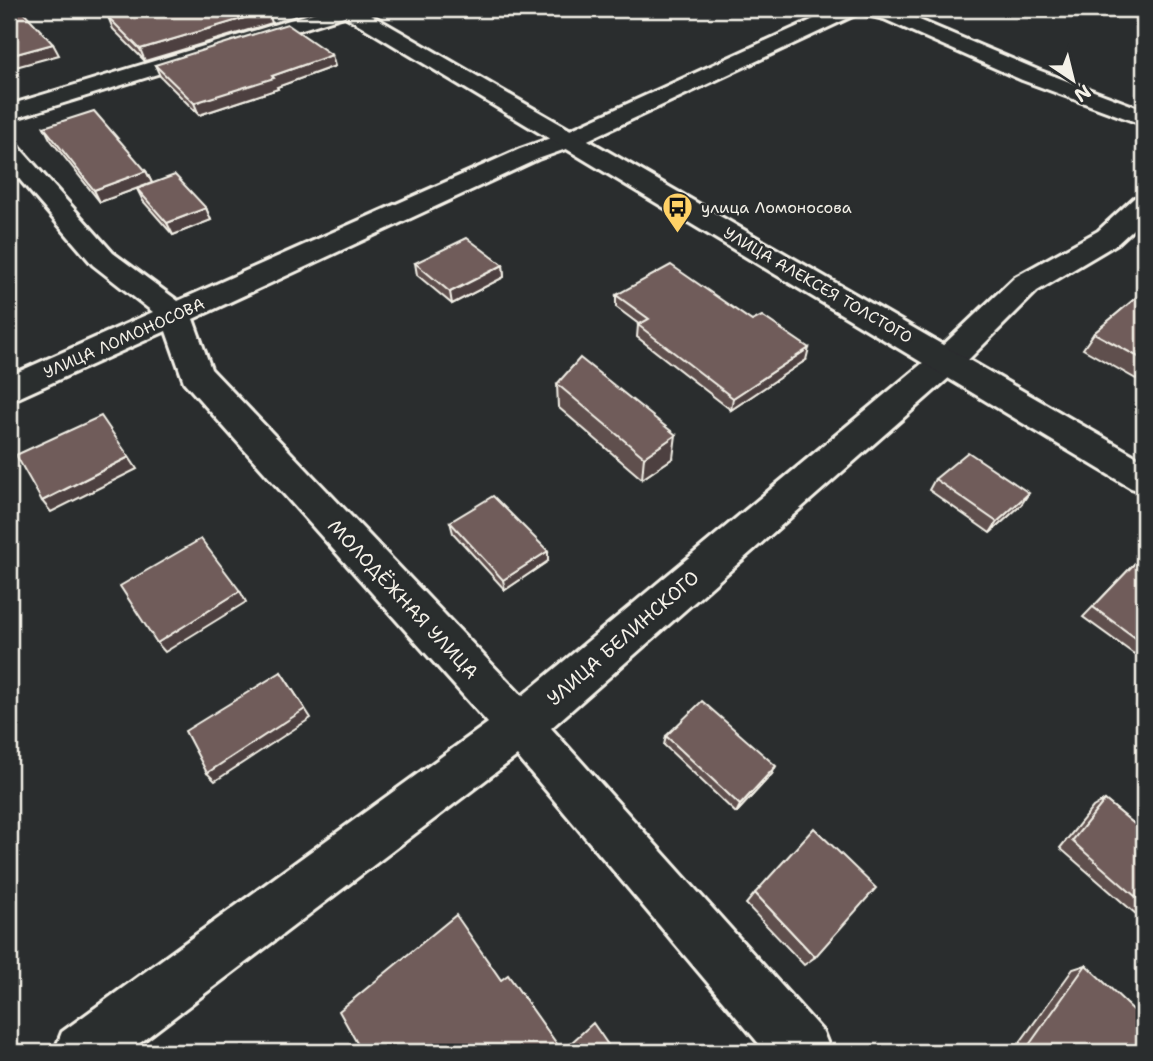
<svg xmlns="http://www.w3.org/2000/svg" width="1153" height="1061" font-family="'Shantell Sans',sans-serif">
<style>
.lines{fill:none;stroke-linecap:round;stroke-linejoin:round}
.minor-casing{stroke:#f4f1e8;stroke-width:6}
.tertiary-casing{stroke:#f4f1e8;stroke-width:6}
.minor{fill:#2a2d2e;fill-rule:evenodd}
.tertiary{fill:#2a2d2e;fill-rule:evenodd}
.wall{fill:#5f4f4d;stroke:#f4f1e8;stroke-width:2}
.shaded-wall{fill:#4e403f;stroke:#f4f1e8;stroke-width:2}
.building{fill:#6f5c5a;stroke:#f4f1e8;stroke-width:2}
.labels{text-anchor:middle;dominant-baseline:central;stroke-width:5;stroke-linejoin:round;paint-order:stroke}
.far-poi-label{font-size:16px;fill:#f4f1e8;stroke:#2a2d2e;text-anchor:start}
.far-street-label{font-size:16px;fill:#f4f1e8;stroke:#2a2d2e}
.street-label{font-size:19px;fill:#f4f1e8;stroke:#2a2d2e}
</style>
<rect width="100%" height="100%" fill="#2a2d2e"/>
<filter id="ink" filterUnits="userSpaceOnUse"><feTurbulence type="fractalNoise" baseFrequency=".0143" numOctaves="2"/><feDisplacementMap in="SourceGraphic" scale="14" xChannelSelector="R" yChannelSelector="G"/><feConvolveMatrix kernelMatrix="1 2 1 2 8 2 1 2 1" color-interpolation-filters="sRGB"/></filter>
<g filter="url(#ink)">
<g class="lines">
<defs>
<path id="minor" d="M326 9H357L354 13 9 120V105Z
M836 9 898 11 1038 70 1144 110V125L1022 80 884 19 859 13 577 145 538 159 193 319 211 369 522 696 936 352 1015 277 1098 231 1134 198 1144 196V219L1118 243 1037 291 960 368 551 728 823 1032 831 1052H766L517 756 128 1052H54L62 1032 488 723 184 382 166 331 9 402V376L153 312 93 265 9 167V143L18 146 113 253 178 301 520 149 559 135Z"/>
<path id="tertiary" d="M337 9H361L1144 461V492L1131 488 340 13Z"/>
</defs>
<use href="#minor" class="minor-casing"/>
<use href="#tertiary" class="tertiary-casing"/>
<use href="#minor" class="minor"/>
<use href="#tertiary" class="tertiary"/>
</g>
<path class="wall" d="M268 11 272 23 145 61 113 29 108 17Z
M155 65 335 66 277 87 278 89 199 115 160 76Z
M44 127 146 171 152 183 100 202 50 139Z
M137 189 206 208 211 220 173 235 143 201Z
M415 263 503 265 504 277 452 304 417 275Z
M1144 291V371L1136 379 1083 349 1094 333Z
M616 295 806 360 731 410 637 337 638 325H640L616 307Z
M557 384 673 458 642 479 558 407Z
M935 479 1021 505 990 533 929 490Z
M450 522 548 561 505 590 453 533Z
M1137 561 1144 567V646L1134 654 1083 617Z
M666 736 772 774 736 813 664 745Z
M1105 800 1144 832V921L1060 848 1093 807Z
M755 893 815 957 804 965 746 904Z
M1086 965 1131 1052H1013L1073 969Z"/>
<path class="shaded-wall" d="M268 11 272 23 145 61 140 49Z
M53 44 59 55 12 68 9 62V56Z
M332 55 335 66 277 87 278 89 199 115 194 103Z
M146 171 152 183 100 202 94 190Z
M206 208 211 220 173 235 167 223Z
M503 265 504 277 452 304 450 292Z
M809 348 806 360 731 410 733 398Z
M676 435 673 458 642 479 644 457Z
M129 457 137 469 51 512 42 501Z
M1029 493 1021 505 990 533 997 522Z
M548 551V561L505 590 503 580Z
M240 591 246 602 165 652 157 643Z
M281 672 311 718 215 781 207 773Z
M776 766 772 774 736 813 740 805Z"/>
<path class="building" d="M9 9H21L53 44 9 56Z
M138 9H266L268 11 140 49 108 17Z
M287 24 332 55 272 76 274 78 194 103 155 65Z
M94 111 146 171 94 190 44 127Z
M175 175 206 208 167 223 137 189Z
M467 238 503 265 450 292 415 263Z
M671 265 752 321 762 316 809 348 733 398 638 325 649 319 616 295Z
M1144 291V360L1094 333Z
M580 358 676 435 644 457 557 384Z
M101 416 129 457 42 501 16 455Z
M968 452 1029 493 997 522 935 479Z
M493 496 548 551 503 580 450 522Z
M201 539 240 591 157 643 120 586Z
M1137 561 1144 567V644L1093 607Z
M281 672 305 709 207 773 185 731Z
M702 701 776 766 740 805 666 736Z
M1105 800 1144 832V904L1072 841Z
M814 828 876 888 815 957 755 893Z
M456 915 501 980 508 975 562 1051 593 1023 613 1052H362L339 1011Z
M1086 965 1144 1020V1033L1131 1052H1024Z"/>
</g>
<defs>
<symbol id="bus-pin" viewBox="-11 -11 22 30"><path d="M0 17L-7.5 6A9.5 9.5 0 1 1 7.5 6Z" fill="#ffd166" stroke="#2a2d2e"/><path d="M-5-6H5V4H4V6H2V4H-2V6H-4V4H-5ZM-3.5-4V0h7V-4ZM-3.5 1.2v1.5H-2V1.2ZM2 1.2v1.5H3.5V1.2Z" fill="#111"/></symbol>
</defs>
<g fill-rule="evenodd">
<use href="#bus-pin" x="660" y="190" width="35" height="47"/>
</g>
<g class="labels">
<g class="far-poi-label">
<text x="701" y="207">улица Ломоносова</text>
</g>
<g class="far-street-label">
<text transform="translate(818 285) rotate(30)">УЛИЦА АЛЕКСЕЯ ТОЛСТОГО</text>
<text transform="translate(124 338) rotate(-24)">УЛИЦА ЛОМОНОСОВА</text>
</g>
<g class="street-label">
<text transform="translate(403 599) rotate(47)">МОЛОДЁЖНАЯ УЛИЦА</text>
<text transform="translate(623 638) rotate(-41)">УЛИЦА БЕЛИНСКОГО</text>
</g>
</g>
<rect width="1153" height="1061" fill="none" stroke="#2a2d2e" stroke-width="35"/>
<rect x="18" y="18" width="1118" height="1026" fill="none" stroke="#f4f1e8" stroke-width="2.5" filter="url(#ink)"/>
<g transform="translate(1073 80) rotate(145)" stroke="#2a2d2e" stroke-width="5" paint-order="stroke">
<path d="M0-5L12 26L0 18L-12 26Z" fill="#f4f1e8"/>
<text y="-10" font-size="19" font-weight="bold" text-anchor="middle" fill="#f4f1e8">N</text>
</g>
</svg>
